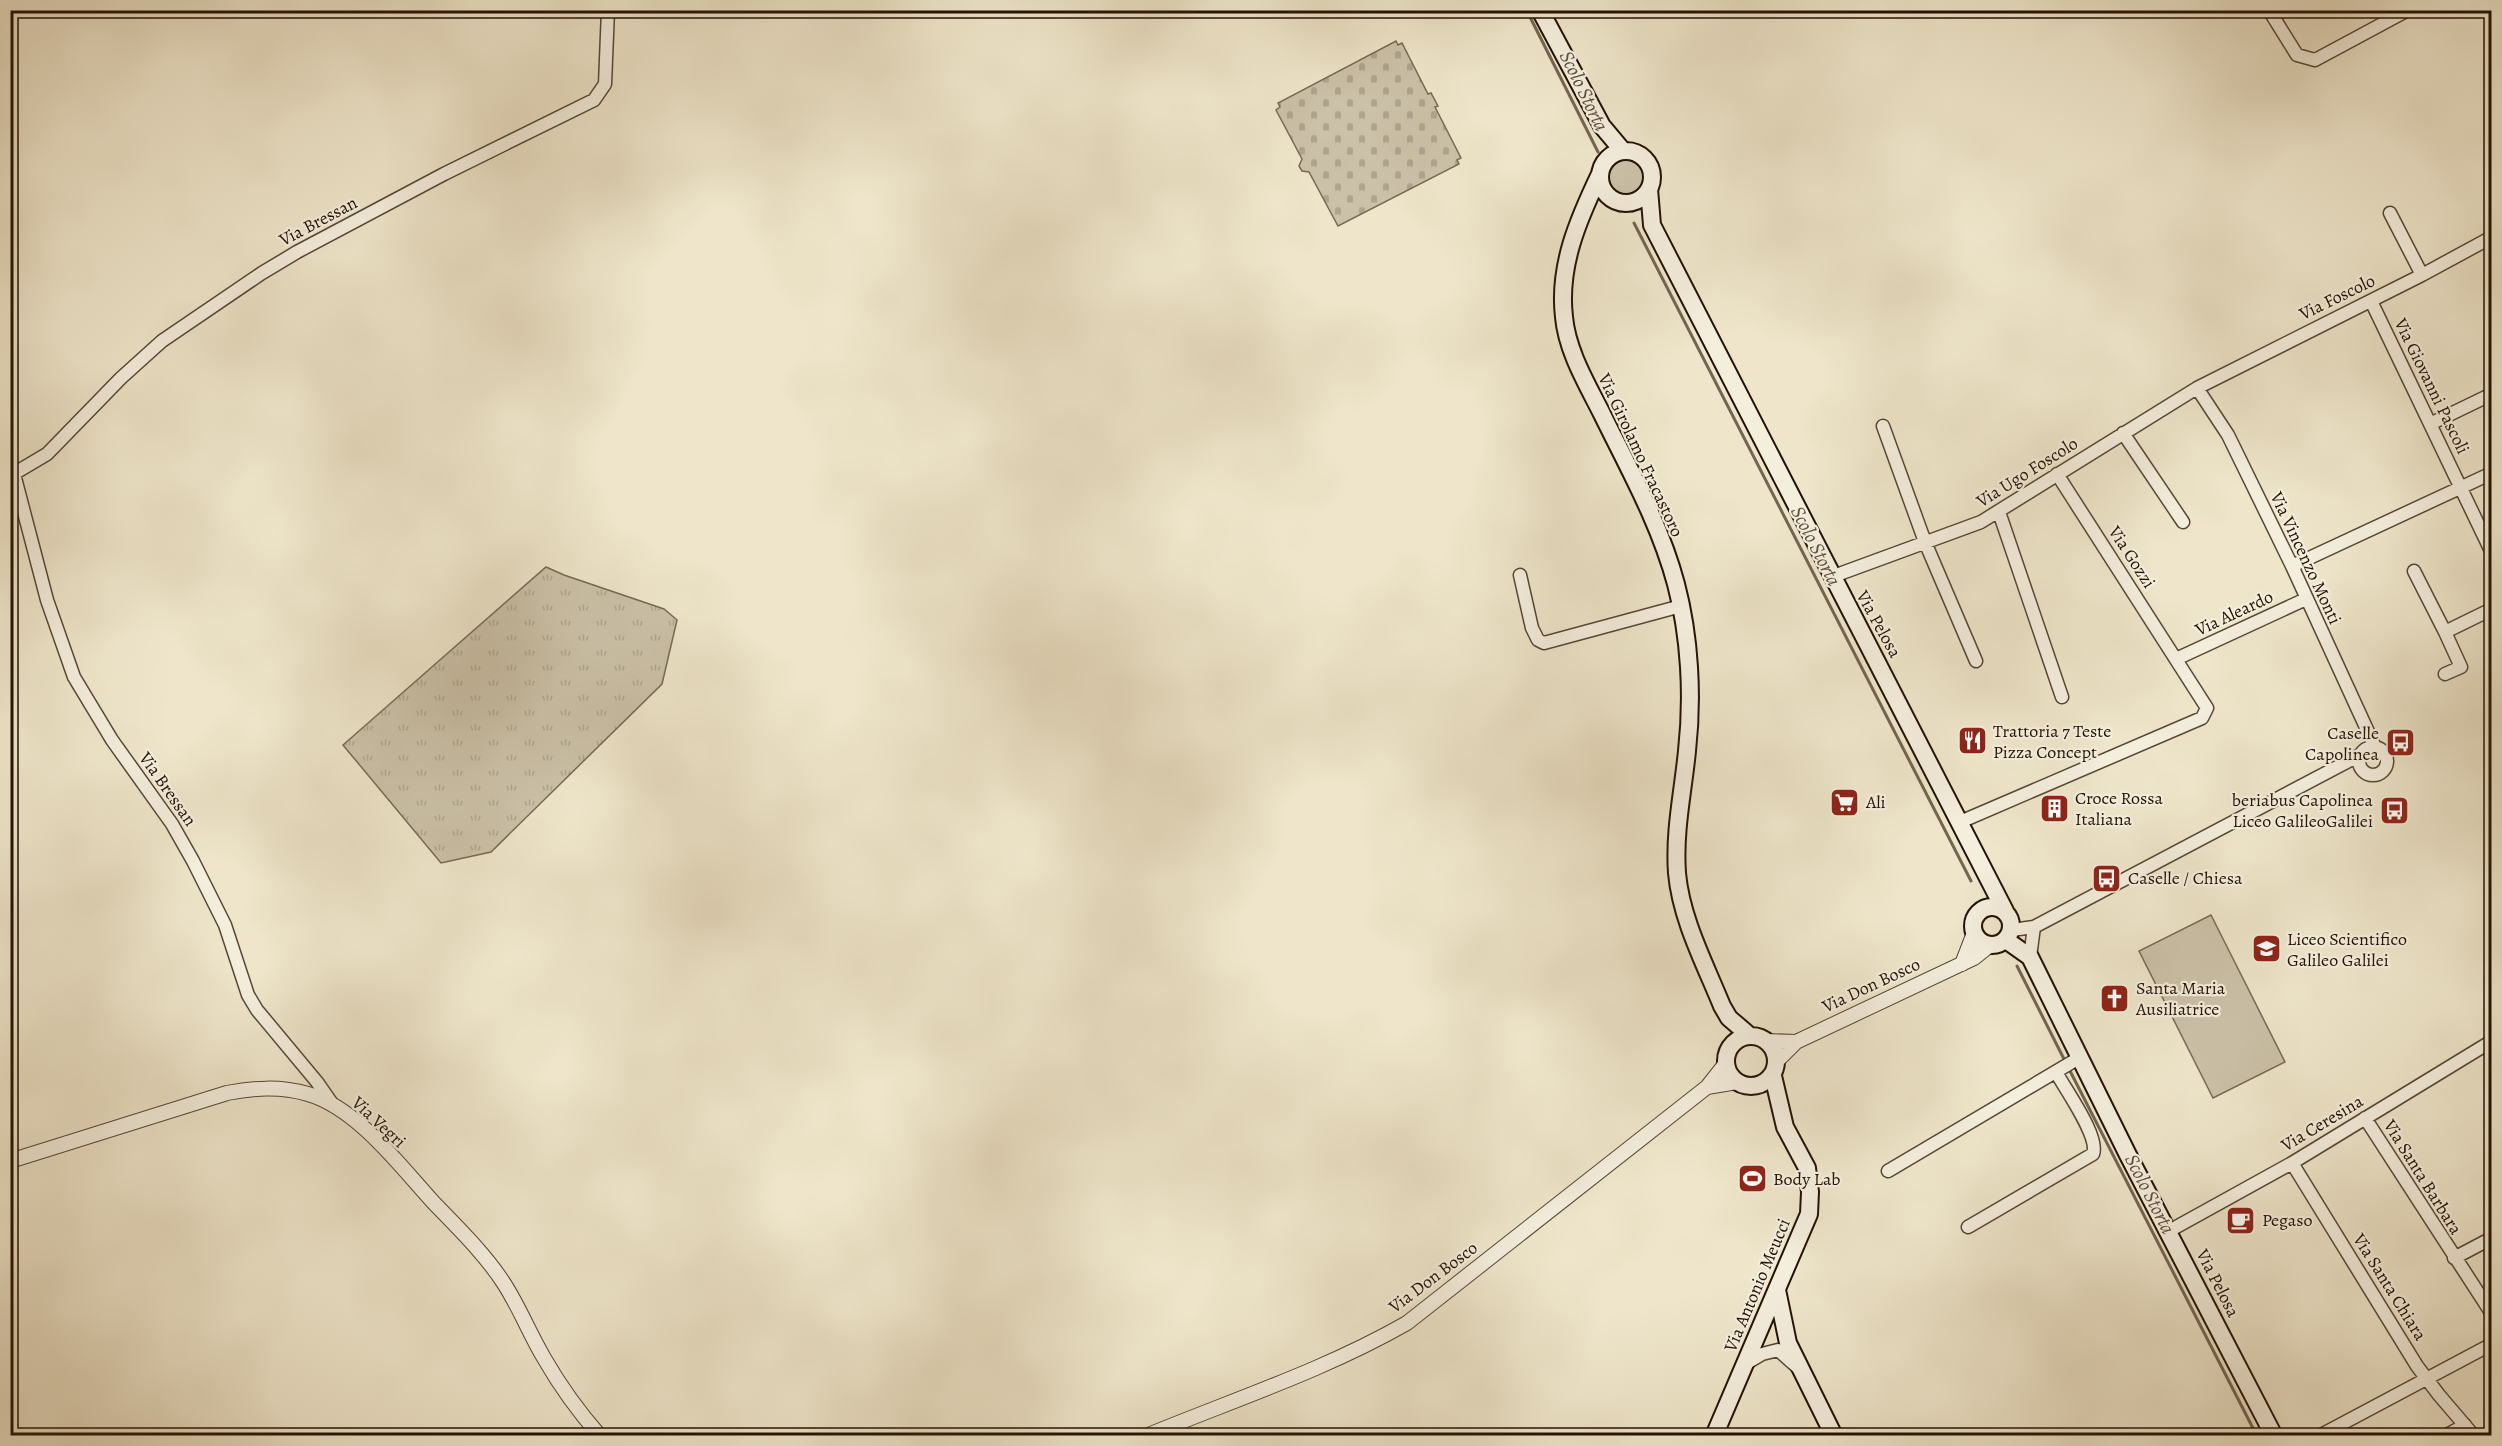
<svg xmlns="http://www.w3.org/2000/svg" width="2502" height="1446" font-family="Alegreya,serif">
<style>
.grass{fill:url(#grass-tufts);stroke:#776a56;stroke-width:1.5}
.cemetery{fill:url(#cemetery-stones);stroke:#776a56;stroke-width:1.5}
.garden{fill:#cbc1a8;stroke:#776a56;stroke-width:1.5}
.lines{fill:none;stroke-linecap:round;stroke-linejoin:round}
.stream{stroke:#736552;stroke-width:3}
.minor-casing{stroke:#564735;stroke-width:15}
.tertiary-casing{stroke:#564735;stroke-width:16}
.secondary-casing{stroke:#231203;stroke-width:20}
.minor{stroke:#f4eedd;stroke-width:12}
.tertiary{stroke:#f4eedd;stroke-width:14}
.secondary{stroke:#f4eedd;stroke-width:16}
.labels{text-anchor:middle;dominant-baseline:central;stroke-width:4.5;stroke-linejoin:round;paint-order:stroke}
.street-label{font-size:18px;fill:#231203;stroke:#f4eedd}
.poi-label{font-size:18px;fill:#231203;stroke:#f4eedd;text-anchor:start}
.water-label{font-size:20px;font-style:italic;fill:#5f513e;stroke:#f4eedd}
</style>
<defs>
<pattern id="grass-tufts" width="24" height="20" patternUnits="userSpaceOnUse" patternTransform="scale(1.5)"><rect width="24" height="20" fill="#cbc1a8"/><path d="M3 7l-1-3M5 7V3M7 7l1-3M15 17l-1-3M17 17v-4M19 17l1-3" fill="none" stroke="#aea58f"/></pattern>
<pattern id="cemetery-stones" width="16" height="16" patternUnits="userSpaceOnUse" patternTransform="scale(1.5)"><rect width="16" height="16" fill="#cbc1a8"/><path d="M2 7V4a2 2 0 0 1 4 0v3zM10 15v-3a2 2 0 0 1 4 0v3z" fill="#aea58f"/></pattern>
</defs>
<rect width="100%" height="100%" fill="#eee5ca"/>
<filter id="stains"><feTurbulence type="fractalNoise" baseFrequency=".00333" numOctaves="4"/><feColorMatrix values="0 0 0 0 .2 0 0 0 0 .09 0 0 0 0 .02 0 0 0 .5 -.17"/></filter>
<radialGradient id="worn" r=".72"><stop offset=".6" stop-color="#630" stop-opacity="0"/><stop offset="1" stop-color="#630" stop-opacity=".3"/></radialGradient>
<path class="grass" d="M546 567 564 575 664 609 677 620 662 684 491 852 441 863 343 745Z"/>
<path class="cemetery" d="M1396 41 1398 45 1402 43 1428 94 1431 93 1438 106 1435 107 1461 158 1457 160 1459 164 1338 226 1309 172 1302 171 1299 166 1302 159 1276 110 1280 107 1278 103Z"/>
<path class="garden" d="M1609 177a17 17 0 1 1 34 0a17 17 0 1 1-34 0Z
M2211 915 2285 1062 2213 1098 2139 951Z"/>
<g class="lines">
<path class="stream" d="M1533 11 1530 17 1598 152
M1634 223 1971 881
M2017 966 2066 1063
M2069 1069 2257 1436"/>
<defs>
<path id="minor" d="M2269 10 2297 55 2315 60 2408 10
M2390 213 2422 275
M2371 301 2492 553
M2197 388 2228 435 2292 566 2375 747
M2430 424 2492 394
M1883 426 1925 542 1976 661
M2123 433 2183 522
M14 474 47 600 74 677 112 740 172 824 193 861 225 925 248 995 257 1010 317 1082 333 1105
M10 476 47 454 121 378 162 341 262 273 297 252 444 174 594 100 605 84 608 10
M1999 512 2062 697
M2292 566 2492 473
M2414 571 2445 632
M1520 575 1532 628 1538 640 1544 643 1681 606
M1831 577 1981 522 2197 388 2422 275 2492 237
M2176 659 2306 599
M2445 674 2461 667 2445 632 2492 609
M2359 761a14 14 0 1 1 28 0a14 14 0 1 1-28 0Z
M1960 822 2202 718 2207 708 2057 474
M2012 930 2034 927 2360 755
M2030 957 2034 927
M2365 1118 2492 1314
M2292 1163 2417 1366 2439 1395 2474 1436
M1888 1171 2079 1058
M1968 1227 2093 1154C2100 1137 2065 1089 2056 1072
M2169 1231 2292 1163 2492 1041
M2454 1258 2492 1238
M1745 1364 1762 1354 1778 1350 1796 1366
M2319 1436 2492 1344
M2445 1436 2465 1425"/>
<path id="tertiary" d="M1962 964 1974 933
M1767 1041 1796 1042
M1777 1061 1796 1042 1974 958 1989 946
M1707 1087 1737 1082
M10 1161 227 1093C254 1088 280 1086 308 1094 357 1108 400 1166 434 1203 458 1228 484 1253 503 1282 519 1306 529 1333 544 1358 560 1386 578 1411 600 1436
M1146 1436C1233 1400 1325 1370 1407 1323L1707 1087 1726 1063"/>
<path id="secondary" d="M1540 10 1602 126 1623 151
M1600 177a26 26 0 1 1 52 0a26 26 0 1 1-52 0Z
M1600 174C1578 220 1558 266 1564 317 1567 351 1587 384 1602 414 1629 469 1660 524 1676 584 1690 637 1693 697 1687 751 1683 792 1674 831 1677 873 1681 919 1705 964 1722 1006L1729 1018 1750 1036
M1649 189 1652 225 2005 911
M1973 926a19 19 0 1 1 38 0a19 19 0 1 1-38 0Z
M2006 940 2030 957 2128 1155 2274 1436
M1726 1061a25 25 0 1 1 50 0a25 25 0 1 1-50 0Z
M1777 1290 1788 1343 1834 1436
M1714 1436 1809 1214 1810 1192 1807 1168 1785 1127 1773 1076"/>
</defs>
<use href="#minor" class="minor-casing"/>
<use href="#tertiary" class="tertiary-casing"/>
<use href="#secondary" class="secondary-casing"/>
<use href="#minor" class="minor"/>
<use href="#tertiary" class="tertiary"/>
<use href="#secondary" class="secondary"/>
</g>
<defs>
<symbol id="restaurant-square" viewBox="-11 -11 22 22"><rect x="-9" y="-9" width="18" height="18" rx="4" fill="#8f2418" stroke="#f4eedd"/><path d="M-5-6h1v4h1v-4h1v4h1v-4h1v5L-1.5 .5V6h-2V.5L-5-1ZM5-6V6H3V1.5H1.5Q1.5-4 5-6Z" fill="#fff"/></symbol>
<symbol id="bus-square" viewBox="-11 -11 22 22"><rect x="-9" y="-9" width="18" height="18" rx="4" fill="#8f2418" stroke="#f4eedd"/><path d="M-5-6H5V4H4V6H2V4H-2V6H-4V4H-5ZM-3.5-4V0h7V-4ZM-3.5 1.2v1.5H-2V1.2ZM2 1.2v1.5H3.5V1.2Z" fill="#fff"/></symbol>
<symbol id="supermarket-square" viewBox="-11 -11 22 22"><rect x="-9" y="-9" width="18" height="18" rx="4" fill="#8f2418" stroke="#f4eedd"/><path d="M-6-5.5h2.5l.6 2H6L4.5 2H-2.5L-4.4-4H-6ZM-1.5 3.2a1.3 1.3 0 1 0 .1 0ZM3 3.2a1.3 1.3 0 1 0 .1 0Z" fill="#fff"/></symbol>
<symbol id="building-square" viewBox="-11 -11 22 22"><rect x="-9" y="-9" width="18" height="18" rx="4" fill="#8f2418" stroke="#f4eedd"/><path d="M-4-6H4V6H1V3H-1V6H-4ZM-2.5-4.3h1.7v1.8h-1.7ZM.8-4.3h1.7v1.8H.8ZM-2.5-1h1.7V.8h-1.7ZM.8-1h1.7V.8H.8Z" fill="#fff"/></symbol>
<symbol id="school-square" viewBox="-11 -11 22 22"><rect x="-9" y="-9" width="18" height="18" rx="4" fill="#8f2418" stroke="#f4eedd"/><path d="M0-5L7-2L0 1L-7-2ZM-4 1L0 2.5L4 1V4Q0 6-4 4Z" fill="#fff"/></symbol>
<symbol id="church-square" viewBox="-11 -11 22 22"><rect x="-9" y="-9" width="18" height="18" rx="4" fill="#8f2418" stroke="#f4eedd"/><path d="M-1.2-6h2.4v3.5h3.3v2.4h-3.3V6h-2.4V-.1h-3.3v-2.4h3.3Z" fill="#fff"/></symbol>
<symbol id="stadium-square" viewBox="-11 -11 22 22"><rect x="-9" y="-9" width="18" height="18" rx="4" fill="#8f2418" stroke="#f4eedd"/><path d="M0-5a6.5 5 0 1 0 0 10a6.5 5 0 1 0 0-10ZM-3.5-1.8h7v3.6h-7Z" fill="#fff"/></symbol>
<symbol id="cafe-square" viewBox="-11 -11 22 22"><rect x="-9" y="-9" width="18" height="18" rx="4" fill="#8f2418" stroke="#f4eedd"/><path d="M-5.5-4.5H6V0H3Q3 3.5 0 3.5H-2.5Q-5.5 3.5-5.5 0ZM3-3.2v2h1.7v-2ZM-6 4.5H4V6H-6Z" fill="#fff"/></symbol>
</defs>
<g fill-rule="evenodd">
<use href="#restaurant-square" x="1956" y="724" width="33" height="33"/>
<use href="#bus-square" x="2384" y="726" width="33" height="33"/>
<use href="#supermarket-square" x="1828" y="786" width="33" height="33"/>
<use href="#building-square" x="2038" y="792" width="33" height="33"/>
<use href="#bus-square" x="2378" y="794" width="33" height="33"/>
<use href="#bus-square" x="2090" y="862" width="33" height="33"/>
<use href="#school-square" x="2250" y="932" width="33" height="33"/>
<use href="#church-square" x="2098" y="982" width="33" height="33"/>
<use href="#stadium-square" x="1736" y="1162" width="33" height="33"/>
<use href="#cafe-square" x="2224" y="1204" width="33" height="33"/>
</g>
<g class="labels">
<g class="street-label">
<text transform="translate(318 221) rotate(-28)">Via Bressan</text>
<text transform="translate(2337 297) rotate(-26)">Via Foscolo</text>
<text transform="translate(2432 386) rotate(64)">Via Giovanni Pascoli</text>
<text transform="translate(1641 455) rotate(65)">Via Girolamo Fracastoro</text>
<text transform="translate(2027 472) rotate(-32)">Via Ugo Foscolo</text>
<text transform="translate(2132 557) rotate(57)">Via Gozzi</text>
<text transform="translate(2306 558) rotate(65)">Via Vincenzo Monti</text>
<text transform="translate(2234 613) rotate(-25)">Via Aleardo</text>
<text transform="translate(1879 624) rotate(61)">Via Pelosa</text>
<text transform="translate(168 789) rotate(55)">Via Bressan</text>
<text transform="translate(1871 985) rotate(-25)">Via Don Bosco</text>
<text transform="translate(379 1122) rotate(43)">Via Vegri</text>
<text transform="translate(2322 1123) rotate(-31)">Via Ceresina</text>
<text transform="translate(2423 1177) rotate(58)">Via Santa Barbara</text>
<text transform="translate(1433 1277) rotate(-37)">Via Don Bosco</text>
<text transform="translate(2218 1283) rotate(63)">Via Pelosa</text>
<text transform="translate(1757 1285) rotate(-67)">Via Antonio Meucci</text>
<text transform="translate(2390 1287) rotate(58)">Via Santa Chiara</text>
</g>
<g class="poi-label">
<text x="1993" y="731">Trattoria 7 Teste<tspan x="1993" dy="21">Pizza Concept</tspan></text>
<text x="2379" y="733" text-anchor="end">Caselle<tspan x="2379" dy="21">Capolinea</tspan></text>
<text x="2075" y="798">Croce Rossa<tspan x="2075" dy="21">Italiana</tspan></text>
<text x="2373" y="800" text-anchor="end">beriabus Capolinea<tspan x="2373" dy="21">Liceo GalileoGalilei</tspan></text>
<text x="1866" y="802">Ali</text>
<text x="2128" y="878">Caselle / Chiesa</text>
<text x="2287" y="939">Liceo Scientifico<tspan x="2287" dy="21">Galileo Galilei</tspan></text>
<text x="2136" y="988">Santa Maria<tspan x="2136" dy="21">Ausiliatrice</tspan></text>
<text x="1773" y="1179">Body Lab</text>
<text x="2262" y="1220">Pegaso</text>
</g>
<g class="water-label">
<text transform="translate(1584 91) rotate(64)">Scolo Storta</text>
<text transform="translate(1816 546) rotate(63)">Scolo Storta</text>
<text transform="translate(2150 1194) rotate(63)">Scolo Storta</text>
</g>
</g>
<rect width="2502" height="1446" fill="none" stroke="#eee5ca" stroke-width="36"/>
<rect x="12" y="12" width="2478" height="1422" fill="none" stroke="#231203" stroke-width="3"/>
<rect x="18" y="18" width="2466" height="1410" fill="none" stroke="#231203" stroke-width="1.5"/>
<rect width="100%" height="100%" filter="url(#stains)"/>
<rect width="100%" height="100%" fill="url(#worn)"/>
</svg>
